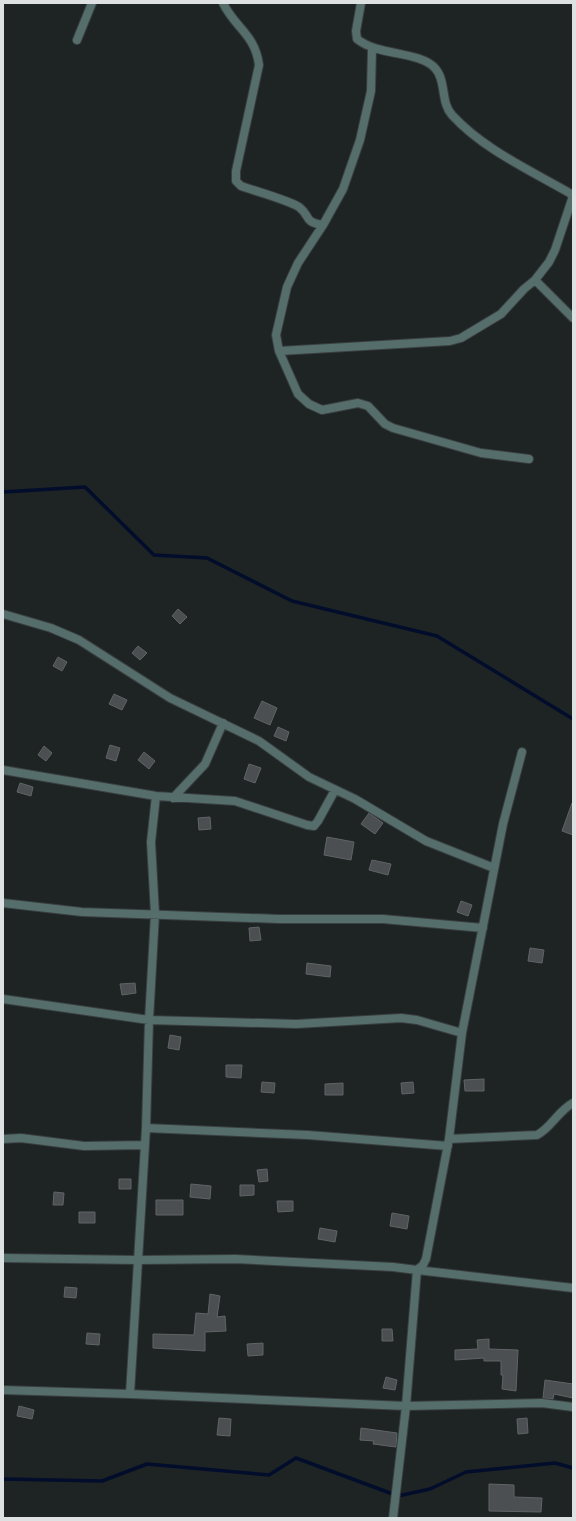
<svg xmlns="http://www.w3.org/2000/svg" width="576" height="1521" font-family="Mulish,sans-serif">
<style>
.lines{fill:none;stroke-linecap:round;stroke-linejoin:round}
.stream{stroke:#020d2c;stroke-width:3.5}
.building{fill:#4b4f52;stroke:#606467}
.minor-casing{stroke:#393e3f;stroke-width:10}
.minor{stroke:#556e6b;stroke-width:8}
</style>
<rect width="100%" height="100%" fill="#1e2324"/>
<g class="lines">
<path class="stream" d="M3 492 85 487 154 555 207 558 292 601 437 636 573 719
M3 1479 102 1481 147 1464 269 1475 296 1458 398 1496 430 1489 466 1472 555 1463 573 1468"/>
</g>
<path class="building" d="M178 609 187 617 180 624 172 616Z
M138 646 147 653 140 660 132 653Z
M58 657 67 662 62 671 53 666Z
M114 694 127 700 122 710 109 704Z
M262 701 277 708 270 725 254 718Z
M278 727 289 732 286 741 274 736Z
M110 745 120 748 116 761 106 758Z
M44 746 52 753 46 761 38 755Z
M144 752 155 761 149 769 138 760Z
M249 764 261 768 255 783 244 779Z
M20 783 33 787 31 796 17 792Z
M572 803H573V835L562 831Z
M369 813 383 823 375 834 361 824Z
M210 817 211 829 199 830 198 818Z
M327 837 354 842 351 860 324 855Z
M372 860 391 864 388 875 369 870Z
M461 901 472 905 468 916 457 912Z
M259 927 261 940 250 941 249 928Z
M530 948 544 950 542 963 528 961Z
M307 963 331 966 330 977 306 974Z
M135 983 136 993 122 995 120 984Z
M170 1035 181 1037 179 1050 168 1048Z
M226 1065H242L241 1078 226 1077Z
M484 1079V1091H465L464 1080Z
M262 1082 275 1083 274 1093 261 1092Z
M413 1082 414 1093 402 1094 401 1083Z
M343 1083V1095H325V1084Z
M267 1169 268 1181 259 1182 257 1170Z
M119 1179H131V1189H119Z
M191 1184 211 1186 210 1199 190 1197Z
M240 1185H254V1195L240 1196Z
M54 1192 64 1193 63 1205H53Z
M156 1200H183V1215H156Z
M277 1201H293V1211L278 1212Z
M79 1212H95V1223H79Z
M392 1213 409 1216 407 1229 390 1226Z
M320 1228 337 1231 335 1242 318 1239Z
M65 1287 77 1288 76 1298 64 1297Z
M210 1294 220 1296 217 1317 225 1316 226 1331 205 1332V1351L153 1348V1334L194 1335 196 1313 208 1314Z
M382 1329H392L393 1341H382Z
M87 1333 100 1334 99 1345 86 1344Z
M489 1339V1349L518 1350 516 1391 502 1389 503 1375H501V1361H484V1358L455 1360V1350L478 1349 477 1340Z
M263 1343V1355L248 1356 247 1344Z
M386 1377 397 1380 395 1390 383 1388Z
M545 1380 573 1384V1398L554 1394 553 1399 543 1398Z
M19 1406 34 1410 32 1419 17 1416Z
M219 1418 231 1419 230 1436 217 1435Z
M527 1418 528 1433 518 1434 517 1419Z
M361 1428 397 1433 396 1447 373 1444 374 1441 360 1440Z
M489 1484 514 1485V1497L542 1498 541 1512 489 1511Z"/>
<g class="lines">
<defs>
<path id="minor" d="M223 3C235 28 255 34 259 65L236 171V181L241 186C255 191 288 200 299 207 311 216 303 222 323 225
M361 3 356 31 357 39C378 56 417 51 434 67 447 80 440 102 452 115 484 150 532 171 573 195
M77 40 92 3
M372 48 371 91 360 140 343 189 323 225 298 263 287 287 276 335 279 351 298 394 309 404 322 410 358 403 368 406 385 424 393 428 481 453 529 459
M535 280 573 318
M279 351 450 341 461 338 501 314 524 289 535 280 549 262 555 250 573 196
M3 614 51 628 79 640 170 698 259 741 309 777 355 799 426 841 494 868
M3 770 156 796 235 801 307 825 314 826 318 821 335 790
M173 798 205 764 223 723
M3 903 82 912 279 919H383L483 928
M3 999 149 1020 296 1024 401 1018 417 1020 462 1033
M146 1128 308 1135 448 1146
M3 1139 21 1138 84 1146 145 1145
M449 1139 537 1135C551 1128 558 1111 573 1103
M3 1258 137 1260 235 1259 393 1267 417 1270 406 1406 393 1518
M417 1270 423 1265 426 1259 449 1139 462 1033 503 824 522 752
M417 1270 573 1288
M3 1390 130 1394 406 1406 542 1403 573 1407
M130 1394 146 1128 149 1020 155 914 151 842 156 796"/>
</defs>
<use href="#minor" class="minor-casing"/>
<use href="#minor" class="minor"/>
</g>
<rect width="576" height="1521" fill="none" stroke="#dee1e2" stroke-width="8"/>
</svg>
